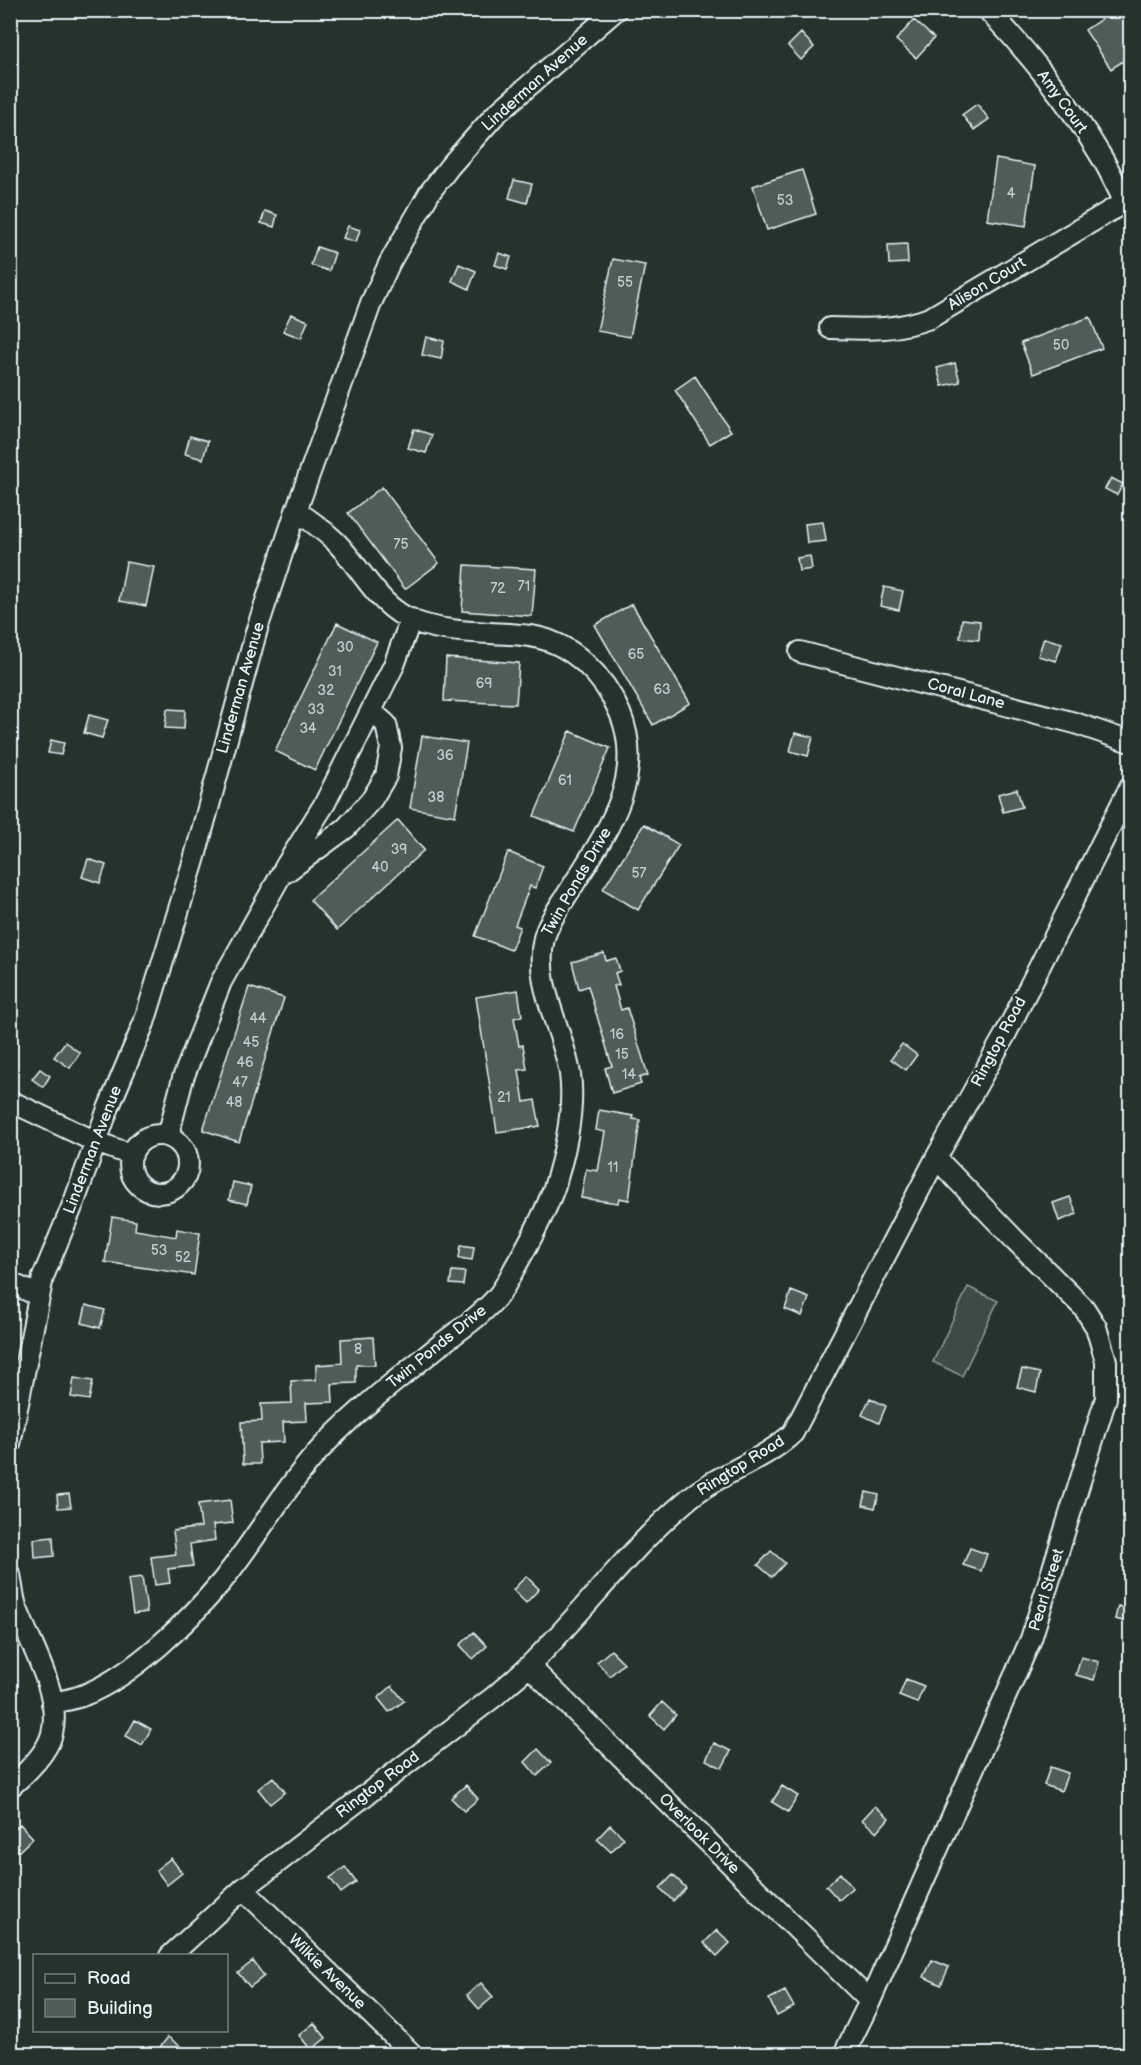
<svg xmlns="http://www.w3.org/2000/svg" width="1141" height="2065" font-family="'Balsamiq Sans',sans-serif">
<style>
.green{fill:#3e4b47;stroke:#939ea0;stroke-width:1.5}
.building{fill:#505c59;stroke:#e8f1f8;stroke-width:1.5}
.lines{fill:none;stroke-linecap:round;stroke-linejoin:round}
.minor-casing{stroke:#e8f1f8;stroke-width:24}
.minor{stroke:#26332d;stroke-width:20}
.labels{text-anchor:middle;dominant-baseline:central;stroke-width:5;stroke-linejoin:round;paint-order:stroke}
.number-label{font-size:14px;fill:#c2ccd0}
.street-label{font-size:16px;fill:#e8f1f8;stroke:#26332d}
</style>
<rect width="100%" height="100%" fill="#26332d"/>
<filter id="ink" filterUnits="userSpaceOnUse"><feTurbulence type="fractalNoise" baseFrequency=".0167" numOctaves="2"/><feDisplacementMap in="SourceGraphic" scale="12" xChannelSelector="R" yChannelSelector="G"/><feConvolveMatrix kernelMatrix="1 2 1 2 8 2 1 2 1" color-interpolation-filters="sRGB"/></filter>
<g filter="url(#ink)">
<path class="green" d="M968 1287 998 1301 962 1376 933 1362Z"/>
<path class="building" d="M1115 10H1131V56L1111 69 1085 30Z
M914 20 934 38 916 58 896 40Z
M801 33 814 47 801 60 788 46Z
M977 104 989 119 974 130 962 115Z
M996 159 1035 166 1026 226 987 220Z
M802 170 816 214 767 230 753 186Z
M514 180 532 184 527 203 509 198Z
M265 211 277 215 274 227 261 223Z
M348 226 360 230 356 242 343 238Z
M907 244 908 263 889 264 888 245Z
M317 247 335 253 329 271 311 265Z
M499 253 511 257 507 269 495 265Z
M613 259 645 265 630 337 597 331Z
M459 264 476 271 469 289 452 281Z
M291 314 308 321 301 338 283 331Z
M1090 317 1102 348 1033 374 1021 343Z
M426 337 444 341 441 359 422 355Z
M955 363 960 382 942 386 937 368Z
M695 376 731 431 710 444 675 390Z
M414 429 432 435 426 453 408 448Z
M190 436 208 441 203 459 185 454Z
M1111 478 1123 484 1117 495 1105 489Z
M382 487 439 563 405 589 348 513Z
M823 522 826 541 807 543 805 524Z
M810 556 812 569 799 571 797 558Z
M126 562 154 567 146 606 119 601Z
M465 565 536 569 532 616 462 611Z
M884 587 903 591 899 610 880 606Z
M632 604 690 703 653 725 595 625Z
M962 619 980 621 979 640 960 638Z
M337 623 377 642 315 770 275 751Z
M1044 638 1062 643 1056 661 1038 656Z
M446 658 519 663 516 704 444 701Z
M167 709 185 710 184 729 165 728Z
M89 715 108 720 102 738 84 733Z
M570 731 610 748 574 832 534 816Z
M795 733 813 737 808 756 790 751Z
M422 736 467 743 455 816 410 808Z
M51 740 64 743 61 755 48 753Z
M1017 789 1022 807 1003 812 998 794Z
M398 820 424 850 337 930 310 900Z
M644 824 679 845 638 910 603 889Z
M508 852 543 866 535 888 530 886 515 925 520 927 511 950 475 936Z
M88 859 106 865 100 883 82 877Z
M604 953 606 961 616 958 620 971 615 973 619 985 614 986 621 1010 627 1008 648 1075 639 1078 641 1084 612 1093 605 1068 612 1066 588 986 579 989 572 962Z
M249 987 284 998 239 1142 203 1130Z
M518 990 522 1016 514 1018 519 1046 523 1045 527 1069 519 1070 524 1102 535 1100 540 1126 497 1132 476 997Z
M65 1042 80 1053 70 1068 54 1057Z
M902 1044 917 1055 906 1070 891 1059Z
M40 1069 50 1076 43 1087 32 1079Z
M599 1110 633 1116V1119L640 1120 629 1200 619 1198 618 1203 581 1198 586 1169 598 1171 605 1132 596 1130Z
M233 1182 251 1186 247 1204 229 1200Z
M1070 1197 1077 1214 1059 1221 1053 1203Z
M112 1217 136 1221 135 1230 176 1237 177 1229 200 1233 194 1275 105 1262Z
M461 1245 474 1247 472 1260 459 1258Z
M452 1271 465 1272 463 1285 450 1284Z
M791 1291 809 1298 802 1316 785 1309Z
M86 1305 105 1310 100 1328 82 1323Z
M373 1337 375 1365H356V1383L332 1384 333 1402 306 1403 307 1421 283 1422 284 1442 259 1443 260 1464H243L241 1422 262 1421 261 1404 292 1403 291 1381 316 1380V1365L342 1363 341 1339Z
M1022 1369 1040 1373 1036 1392 1017 1387Z
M74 1378 93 1381 89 1400 71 1397Z
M870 1398 886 1406 879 1423 862 1415Z
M866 1492 879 1495 875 1508 863 1505Z
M69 1494 71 1507 58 1508 57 1495Z
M230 1500 233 1523 213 1525 215 1540 190 1544 193 1566 168 1569 170 1583 155 1585 151 1557 176 1554 173 1531 201 1527 198 1504Z
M53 1537 54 1556 35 1558 34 1539Z
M970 1548 987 1554 981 1571 963 1565Z
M771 1551 785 1563 772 1577 758 1565Z
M526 1576 539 1589 526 1603 513 1590Z
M142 1577 147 1612 133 1614 128 1579Z
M1118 1606 1130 1609 1127 1622 1115 1619Z
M474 1632 487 1646 473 1659 460 1645Z
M611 1650 624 1663 610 1676 597 1662Z
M1081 1657 1099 1662 1094 1680 1076 1675Z
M906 1679 924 1686 917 1703 899 1696Z
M392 1686 404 1701 389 1712 378 1698Z
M662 1702 676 1715 664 1729 650 1716Z
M135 1720 151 1729 142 1745 126 1736Z
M714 1743 731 1751 722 1768 706 1760Z
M538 1749 551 1763 537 1776 525 1762Z
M1050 1767 1068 1773 1061 1791 1044 1785Z
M273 1777 285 1792 270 1804 258 1789Z
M466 1785 478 1799 464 1811 451 1798Z
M782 1786 798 1796 788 1812 772 1802Z
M875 1806 889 1818 877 1832 862 1820Z
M20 1824 33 1838 19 1851 10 1842V1833Z
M610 1825 624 1838 611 1852 597 1839Z
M171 1858 182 1873 167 1885 156 1870Z
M345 1867 356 1882 341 1893 330 1878Z
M840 1873 853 1888 839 1900 826 1886Z
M673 1875 686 1888 673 1901 660 1888Z
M717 1930 730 1943 717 1956 704 1943Z
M932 1960 949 1967 941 1985 924 1977Z
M253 1961 264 1976 250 1987 238 1973Z
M481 1983 493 1997 479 2009 467 1995Z
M785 1991 794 2007 777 2016 769 1999Z
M314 2023 326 2038 311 2050 299 2035Z
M168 2037 192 2055H154Z"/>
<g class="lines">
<defs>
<path id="minor" d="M988 10C1027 51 1070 104 1099 153 1109 168 1116 186 1125 202
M830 328C867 329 894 331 930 318L1130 199
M800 652 1075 723 1130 742
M286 872 346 828 372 799 386 776 391 748 386 724 371 711
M10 1101 96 1142 132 1155
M130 1164a29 29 0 1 1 58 0a29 29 0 1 1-58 0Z
M168 1136 183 1078 221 982 287 864 325 803 394 665 411 619
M10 1283 38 1295
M10 1444 43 1277 74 1202 108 1109 144 1023 194 860 257 629 296 511 371 303 390 262 430 192 450 166 495 115 616 10
M10 1575C12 1585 13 1597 16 1606 29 1644 70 1706 47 1746 38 1762 24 1775 10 1787
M529 1666 870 2001
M52 1703C63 1701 74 1699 84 1695 133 1676 190 1620 223 1580 259 1535 287 1483 327 1442 362 1406 402 1376 440 1345 459 1330 481 1316 497 1297 504 1289 509 1279 514 1269 529 1243 544 1216 554 1188 565 1153 575 1111 570 1074 563 1029 533 984 544 938 549 920 562 903 572 887 605 834 647 778 620 713 604 676 572 642 530 636 492 631 452 635 416 622 377 607 363 569 335 541 323 530 310 520 296 511
M243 1889 412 2054
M170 1956 243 1889 495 1696C506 1686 518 1676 529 1666 583 1613 628 1550 686 1501 718 1473 761 1463 793 1433L936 1158 1005 1035 1130 787
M844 2054 870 2001 1031 1639 1106 1398V1361L1096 1327 1084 1308 1014 1239 936 1158"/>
</defs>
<use href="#minor" class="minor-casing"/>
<use href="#minor" class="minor"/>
</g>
</g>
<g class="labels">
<g class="number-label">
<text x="1011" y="193">4</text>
<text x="785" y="200">53</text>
<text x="625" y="282">55</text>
<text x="1061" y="345">50</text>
<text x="401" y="544">75</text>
<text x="524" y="586">71</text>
<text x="498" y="588">72</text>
<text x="345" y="647">30</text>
<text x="636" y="654">65</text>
<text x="335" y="671">31</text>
<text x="484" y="683">69</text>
<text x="662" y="689">63</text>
<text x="326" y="690">32</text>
<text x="316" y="709">33</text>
<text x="308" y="728">34</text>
<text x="445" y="755">36</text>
<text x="565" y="780">61</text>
<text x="436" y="797">38</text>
<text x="399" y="849">39</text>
<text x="380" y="867">40</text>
<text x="639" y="873">57</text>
<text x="258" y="1018">44</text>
<text x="617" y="1034">16</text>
<text x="251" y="1042">45</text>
<text x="622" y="1054">15</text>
<text x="245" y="1062">46</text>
<text x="629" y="1074">14</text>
<text x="240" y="1082">47</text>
<text x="504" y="1097">21</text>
<text x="234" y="1102">48</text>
<text x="613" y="1167">11</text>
<text x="159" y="1250">53</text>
<text x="183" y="1257">52</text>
<text x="358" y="1349">8</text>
</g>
<g class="street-label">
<text transform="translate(535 83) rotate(-42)">Linderman Avenue</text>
<text transform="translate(1062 102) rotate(54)">Amy Court</text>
<text transform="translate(987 284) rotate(-31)">Alison Court</text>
<text transform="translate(241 688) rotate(-74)">Linderman Avenue</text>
<text transform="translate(966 694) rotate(15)">Coral Lane</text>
<text transform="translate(577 882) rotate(-60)">Twin Ponds Drive</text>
<text transform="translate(999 1042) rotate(-62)">Ringtop Road</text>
<text transform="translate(93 1150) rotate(-69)">Linderman Avenue</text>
<text transform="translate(437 1347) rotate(-39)">Twin Ponds Drive</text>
<text transform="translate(741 1466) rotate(-32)">Ringtop Road</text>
<text transform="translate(1047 1590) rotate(-73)">Pearl Street</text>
<text transform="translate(378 1785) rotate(-37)">Ringtop Road</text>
<text transform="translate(699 1834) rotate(45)">Overlook Drive</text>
<text transform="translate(327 1972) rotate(44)">Wilkie Avenue</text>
</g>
</g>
<rect width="1141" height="2065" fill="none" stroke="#26332d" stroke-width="36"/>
<rect x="18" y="18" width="1105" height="2029" fill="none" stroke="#e8f1f8" stroke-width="2" filter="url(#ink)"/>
<rect x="33" y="1954" width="195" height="78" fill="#26332d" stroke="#747f7e" stroke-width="1.5"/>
<rect x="45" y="1974" width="30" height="9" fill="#26332d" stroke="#747f7e" stroke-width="1.5"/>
<text x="87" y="1984" font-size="18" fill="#e8f1f8">Road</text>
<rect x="45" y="1999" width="30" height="18" fill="#505c59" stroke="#747f7e" stroke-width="1.5"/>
<text x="87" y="2014" font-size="18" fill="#e8f1f8">Building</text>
</svg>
